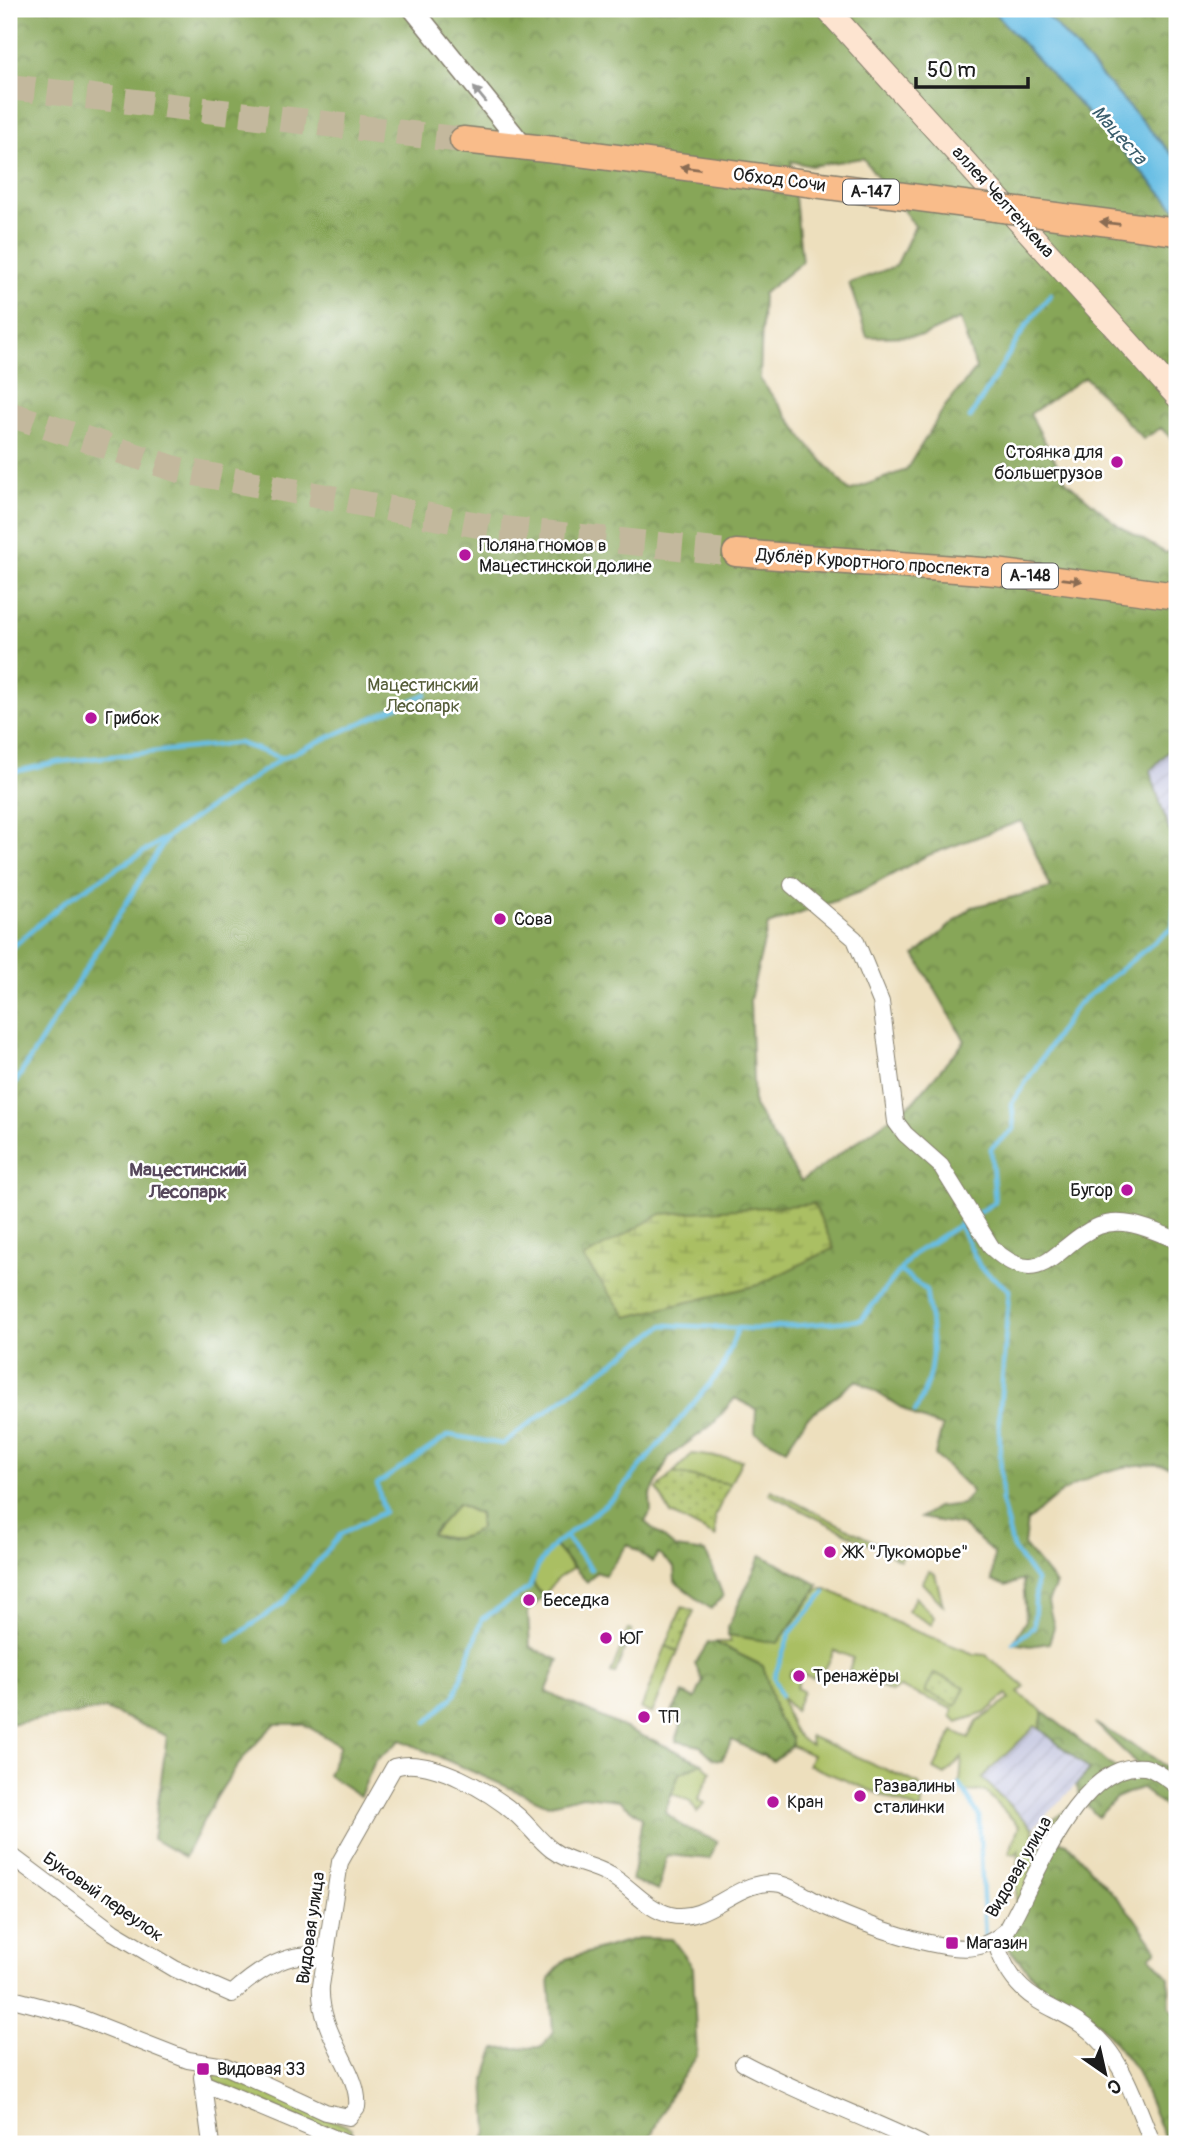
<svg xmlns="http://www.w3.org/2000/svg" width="1186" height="2153" font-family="Pangolin,sans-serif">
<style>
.industrial{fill:url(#industrial-furrows)}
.grass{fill:#aabf63;stroke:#636e40;stroke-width:2}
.forest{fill:url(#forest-crowns);stroke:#52613a;stroke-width:2;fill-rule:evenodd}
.wetland{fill:url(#wetland-marsh);stroke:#636e40;stroke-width:2}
.park{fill:url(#park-dots);stroke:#636e40;stroke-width:2}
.water{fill:#68bee4;stroke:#426d80;stroke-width:2}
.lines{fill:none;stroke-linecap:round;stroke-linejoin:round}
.stream{stroke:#68bee4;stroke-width:4.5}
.trunk-tunnel{stroke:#c3b89d;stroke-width:26;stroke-dasharray:26 13;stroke-linecap:butt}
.minor-casing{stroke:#847e6c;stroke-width:18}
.tertiary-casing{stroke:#847e6c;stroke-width:22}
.secondary-casing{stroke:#847e6c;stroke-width:25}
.trunk-casing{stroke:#847e6c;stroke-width:29}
.minor{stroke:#fff;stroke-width:16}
.tertiary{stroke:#fff;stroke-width:19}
.secondary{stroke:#fde4d0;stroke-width:23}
.trunk{stroke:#f9bc8a;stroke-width:26}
.trunk-bridge-casing{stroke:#847e6c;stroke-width:29;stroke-linecap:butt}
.trunk-bridge{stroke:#f9bc8a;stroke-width:26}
.oneway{fill:#999}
.oneway2{fill:#8a6c53}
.poi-dot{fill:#b5179e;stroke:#fff;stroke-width:2.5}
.labels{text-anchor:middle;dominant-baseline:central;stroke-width:5;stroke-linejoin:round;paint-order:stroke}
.shield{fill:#fff;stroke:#606060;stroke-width:2}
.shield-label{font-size:16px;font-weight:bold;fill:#1c1c1c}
.street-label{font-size:18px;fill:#1c1c1c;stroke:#fff}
.poi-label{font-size:18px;fill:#1c1c1c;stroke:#fff;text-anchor:start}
.park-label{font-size:18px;fill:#555d38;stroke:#fff}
.water-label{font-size:19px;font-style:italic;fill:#3a5d6c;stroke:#fff}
.neighbourhood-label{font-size:19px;font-weight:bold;fill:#57485c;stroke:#fff}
</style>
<defs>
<pattern id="industrial-furrows" width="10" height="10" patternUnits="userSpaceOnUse" patternTransform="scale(1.75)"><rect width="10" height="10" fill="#c0c2dd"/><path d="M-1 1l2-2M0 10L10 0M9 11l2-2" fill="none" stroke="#a4a6bd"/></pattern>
<pattern id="forest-crowns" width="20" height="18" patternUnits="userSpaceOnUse" patternTransform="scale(1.75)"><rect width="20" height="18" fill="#87a659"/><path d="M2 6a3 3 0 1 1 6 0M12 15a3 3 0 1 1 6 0" fill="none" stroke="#6e8649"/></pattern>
<pattern id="wetland-marsh" width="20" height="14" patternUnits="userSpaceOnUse" patternTransform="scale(1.75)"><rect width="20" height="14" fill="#aabf63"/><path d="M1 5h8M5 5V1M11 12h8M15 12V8" fill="none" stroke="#8a9a51"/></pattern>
<pattern id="park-dots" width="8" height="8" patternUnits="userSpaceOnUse" patternTransform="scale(1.75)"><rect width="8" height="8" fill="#aabf63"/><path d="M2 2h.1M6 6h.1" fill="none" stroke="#8a9a51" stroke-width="1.8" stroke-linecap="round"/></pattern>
</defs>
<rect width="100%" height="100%" fill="#fff"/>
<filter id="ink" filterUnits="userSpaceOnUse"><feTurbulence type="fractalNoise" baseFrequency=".0143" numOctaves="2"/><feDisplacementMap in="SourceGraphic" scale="14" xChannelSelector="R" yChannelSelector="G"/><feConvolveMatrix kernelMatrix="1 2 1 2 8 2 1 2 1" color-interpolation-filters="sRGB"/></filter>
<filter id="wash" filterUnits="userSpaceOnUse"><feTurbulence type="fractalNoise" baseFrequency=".00686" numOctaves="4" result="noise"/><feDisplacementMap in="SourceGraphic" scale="28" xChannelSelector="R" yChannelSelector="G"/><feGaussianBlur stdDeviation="1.57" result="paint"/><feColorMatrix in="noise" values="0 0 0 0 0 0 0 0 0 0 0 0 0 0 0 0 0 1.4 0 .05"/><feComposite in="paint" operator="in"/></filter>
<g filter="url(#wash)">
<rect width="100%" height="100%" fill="#eddfbd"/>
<path class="industrial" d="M1177 743V843L1170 831 1150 771Z
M1036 1726 1090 1771 1033 1828 982 1778Z"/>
<path class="grass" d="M692 1454 742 1460 730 1484 673 1473Z
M771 1490 902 1556 900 1560 769 1494Z
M458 1504 479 1514 480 1529C464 1540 448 1541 431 1534Z
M554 1545 573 1568 558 1578 543 1597 533 1583 539 1564Z
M929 1571 935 1574 943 1605 922 1583Z
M818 1589H827L905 1627 974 1654 986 1655 1025 1687 1018 1693 1043 1711 1040 1729 1035 1726 982 1778 1033 1828V1834L1081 1799 1015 1917 1019 1850 1016 1854H1009L1019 1826 985 1791 966 1792 960 1784 962 1757 945 1775 934 1769 953 1731 969 1738 977 1722 1010 1699 1007 1694 985 1713 957 1722 951 1716 953 1709 900 1687 891 1692 849 1671 853 1658 834 1650 827 1666 813 1678 791 1670 789 1676 799 1680 796 1688 803 1691 795 1711 782 1698C786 1715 793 1739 811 1745L810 1736 919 1784 923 1793 921 1811 808 1765 812 1755 792 1746V1738L777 1717 763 1666 714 1642H730L728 1635 778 1642Z
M915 1597 934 1617 932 1625 908 1611Z
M628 1629 632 1630 615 1674 611 1673Z
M666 1646 678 1651 652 1714 641 1709Z
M651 1739 702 1763 711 1772 698 1800 705 1803 697 1812 690 1801 671 1793 678 1775Z
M215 2072 352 2128 350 2140 213 2081Z"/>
<path class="forest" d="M9 9H991L1177 210V444L1161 428 1143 439 1085 377 1030 414 1066 481 1118 525 1166 553 1177 546V742L1150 771 1169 830 1177 843V1025L1174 1029 1177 1030V1469C1145 1457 1095 1471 1066 1490 1052 1498 1040 1511 1027 1521L1024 1545 1056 1584 1048 1602 1054 1627 1049 1643 1030 1646 1013 1643 1026 1620 1023 1580 1006 1586 992 1581 994 1553 962 1525 920 1518 937 1507 963 1504 972 1491 935 1455 942 1427 916 1417 857 1380 807 1418 786 1449 755 1433 756 1409 735 1398 713 1424 669 1457 650 1496 651 1511 645 1522 676 1548 706 1552 723 1596 711 1609 675 1582 674 1567 658 1554 652 1562 628 1544 605 1575 596 1572 587 1582 554 1545 539 1564 533 1583 543 1597 528 1612 530 1647 559 1660 546 1692 702 1763 679 1774 665 1812 685 1828 717 1841 710 1859 667 1855 658 1891 632 1880 642 1818 619 1800 583 1796 548 1805 401 1740 375 1761 360 1796 328 1775 340 1745 303 1724H275C234 1762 209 1807 185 1857L153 1839 167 1736 106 1709 9 1724ZM863 158 915 226 896 266 849 283 867 337 923 336 960 319 976 369 946 405 906 470 849 491 807 443 760 379 763 294 802 262 791 161 811 166ZM1021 821 1051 888 972 907 915 955 965 1041 913 1102 801 1181 754 1106 750 1000 768 925 860 892 926 856ZM458 1504 479 1514 480 1529C464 1540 449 1541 431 1534Z
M1041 9H1177V160Z
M761 1555 819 1585 778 1643 728 1635V1627Z
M714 1642 763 1666 777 1717 792 1738V1746L773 1761 732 1740 722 1760 714 1759 700 1746 676 1741 681 1725 672 1712 683 1693 695 1699 703 1681 695 1664 708 1643Z
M1043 1711 1119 1771 1140 1767 1095 1723 1154 1758 1177 1776V1816L1140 1788 1116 1798 1098 1817 1081 1799 1076 1785 1090 1770 1040 1729Z
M1056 1840 1067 1843 1134 1917 1157 1950 1150 1956 1169 1977 1170 2007 1177 2017V2144H1167L1136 2070 1099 2023 1039 1984 999 1937Z
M638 1938 672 1939 693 1967 697 2056 669 2097 647 2144H481L488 2132 485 2079 495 2049 542 2047 553 2031 549 1978 566 1959Z"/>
<path class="wetland" d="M814 1204 834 1248 758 1285 627 1317 583 1258 661 1214Z"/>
<path class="park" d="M673 1473 730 1484 715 1516 716 1537 671 1514 657 1489Z
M682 1607 694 1611 678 1651 666 1646Z
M934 1673 965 1687 956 1706 925 1692Z"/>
<path class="water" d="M991 9H1041L1177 160V210Z"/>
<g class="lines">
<path class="stream" d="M970 418 1026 326 1051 294
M9 773 58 762 238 743 282 758
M9 950 67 900 164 839
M9 1093 167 837 282 758 426 694
M960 1226 980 1267 1009 1290 999 1420 1002 1503 1013 1548 1036 1580 1034 1627 1013 1643
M900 1271 926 1290C933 1339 939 1367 915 1412
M565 1536 591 1569
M229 1641 283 1603 341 1534 384 1512 377 1484 449 1435 502 1444 664 1325 758 1329 861 1320 912 1255 995 1202 991 1148 1014 1129 1012 1103 1077 1005 1173 927 1177 884
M781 1696 774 1678 790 1633 825 1592
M427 1722 455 1695 482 1619 529 1588 539 1564 554 1545 616 1496 722 1369 738 1328
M960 1784 979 1816 985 1940"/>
</g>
</g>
<g filter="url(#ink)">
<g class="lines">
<path class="trunk-tunnel" d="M9 87 463 140
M9 414 179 470 495 528 736 553"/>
<defs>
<path id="minor" d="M792 885 855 939 881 1002 896 1122 905 1134 941 1166 992 1248C1043 1295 1056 1242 1099 1226 1125 1216 1153 1231 1177 1240
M9 1854 113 1932 175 1969 232 1994C257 1971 291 1947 326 1958
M995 1941C1020 2017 1064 1998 1105 2046 1128 2073 1139 2112 1153 2144
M9 1998 73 2015 188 2060 225 2066 325 2112 349 2117 357 2107C361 2072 318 2035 321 1986L340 1862 394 1767C431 1756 491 1792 518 1816 530 1827 539 1840 552 1850 569 1863 592 1864 610 1875 631 1887 647 1910 671 1915 710 1924 739 1875 780 1884 797 1888 813 1901 828 1908 861 1923 940 1953 975 1947 988 1945 997 1939 1007 1930 1034 1883 1079 1759 1145 1767 1155 1769 1169 1780 1177 1786
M743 2063C801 2094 862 2116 921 2144
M202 2077 211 2144
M203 2083 348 2144"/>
<path id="tertiary" d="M413 9 524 147"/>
<path id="secondary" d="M827 9 1177 396"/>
<path id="trunk" d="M463 140 564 151
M736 553 996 572 1177 596"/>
</defs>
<use href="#minor" class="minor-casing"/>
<use href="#tertiary" class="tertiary-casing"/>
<use href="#secondary" class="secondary-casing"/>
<use href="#trunk" class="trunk-casing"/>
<use href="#minor" class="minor"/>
<use href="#tertiary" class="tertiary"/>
<use href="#secondary" class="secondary"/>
<use href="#trunk" class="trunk"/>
<defs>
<path id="trunk-bridge" d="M564 151 1177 232"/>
</defs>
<use href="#trunk-bridge" class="trunk-bridge-casing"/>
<use href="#trunk-bridge" class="trunk-bridge"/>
</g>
<defs><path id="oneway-solid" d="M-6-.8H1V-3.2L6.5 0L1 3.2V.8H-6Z" transform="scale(1.75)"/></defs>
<use class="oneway" href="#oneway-solid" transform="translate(480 95) rotate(-129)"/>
<g class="oneway2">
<use href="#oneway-solid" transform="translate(690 168) rotate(-173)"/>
<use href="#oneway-solid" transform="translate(1110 223) rotate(-173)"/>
<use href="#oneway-solid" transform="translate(1072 580) rotate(7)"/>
</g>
</g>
<g class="poi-dot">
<circle cx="1117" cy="462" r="7"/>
<circle cx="465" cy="555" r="7"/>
<circle cx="91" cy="718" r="7"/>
<circle cx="500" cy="919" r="7"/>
<circle cx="1127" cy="1190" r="7"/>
<circle cx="830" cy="1552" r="7"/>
<circle cx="529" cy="1600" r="7"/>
<circle cx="606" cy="1638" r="7"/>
<circle cx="799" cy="1676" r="7"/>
<circle cx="644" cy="1717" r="7"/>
<circle cx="860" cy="1796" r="7"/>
<circle cx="773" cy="1802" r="7"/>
<rect x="945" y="1936" width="14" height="14" rx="3.5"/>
<rect x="196" y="2062" width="14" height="14" rx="3.5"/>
</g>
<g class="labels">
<g class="shield">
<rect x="843" y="179.5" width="56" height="25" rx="5"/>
<rect x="1002" y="563.5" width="56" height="25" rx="5"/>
</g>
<g class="shield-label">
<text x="871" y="192">А-147</text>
<text x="1030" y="576">А-148</text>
</g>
<g class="street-label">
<text transform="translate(779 180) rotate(7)">Обход Сочи</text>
<text transform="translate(1003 202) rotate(48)">аллея Челтенхема</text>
<text transform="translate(873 563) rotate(4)">Дублёр Курортного проспекта</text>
<text transform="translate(1019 1867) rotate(-60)">Видовая улица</text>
<text transform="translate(103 1897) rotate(35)">Буковый переулок</text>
<text transform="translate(311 1928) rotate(-82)">Видовая улица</text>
</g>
<g class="poi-label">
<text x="1103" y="452" text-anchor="end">Стоянка для<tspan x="1103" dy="21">большегрузов</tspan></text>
<text x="479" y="545">Поляна гномов в<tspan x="479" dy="21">Мацестинской долине</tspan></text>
<text x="105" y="718">Грибок</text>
<text x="514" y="919">Сова</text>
<text x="1113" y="1190" text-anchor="end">Бугор</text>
<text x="844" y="1552">ЖК "Лукоморье"</text>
<text x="543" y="1600">Беседка</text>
<text x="620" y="1638">ЮГ</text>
<text x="813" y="1676">Тренажёры</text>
<text x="658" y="1717">ТП</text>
<text x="874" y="1786">Развалины<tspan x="874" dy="21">сталинки</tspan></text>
<text x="787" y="1802">Кран</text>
<text x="966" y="1943">Магазин</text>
<text x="217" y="2069">Видовая 33</text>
</g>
<g class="park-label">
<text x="423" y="685">Мацестинский<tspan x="423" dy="21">Лесопарк</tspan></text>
</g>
<g class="water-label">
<text transform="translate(1119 135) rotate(48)">Мацеста</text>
</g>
<g class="neighbourhood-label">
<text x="188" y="1170">Мацестинский<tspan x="188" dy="22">Лесопарк</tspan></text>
</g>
</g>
<rect width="1186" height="2153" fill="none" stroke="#fff" stroke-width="35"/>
<g transform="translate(1105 2073) rotate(146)" stroke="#ffffff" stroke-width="5" paint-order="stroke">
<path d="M0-5L12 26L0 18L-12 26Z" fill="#1c1c1c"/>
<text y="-10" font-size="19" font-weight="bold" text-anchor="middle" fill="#1c1c1c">С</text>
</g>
<path d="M916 77v10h112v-10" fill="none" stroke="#1c1c1c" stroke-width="3.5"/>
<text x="927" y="77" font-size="21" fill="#1c1c1c" stroke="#ffffff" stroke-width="5" paint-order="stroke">50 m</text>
</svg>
